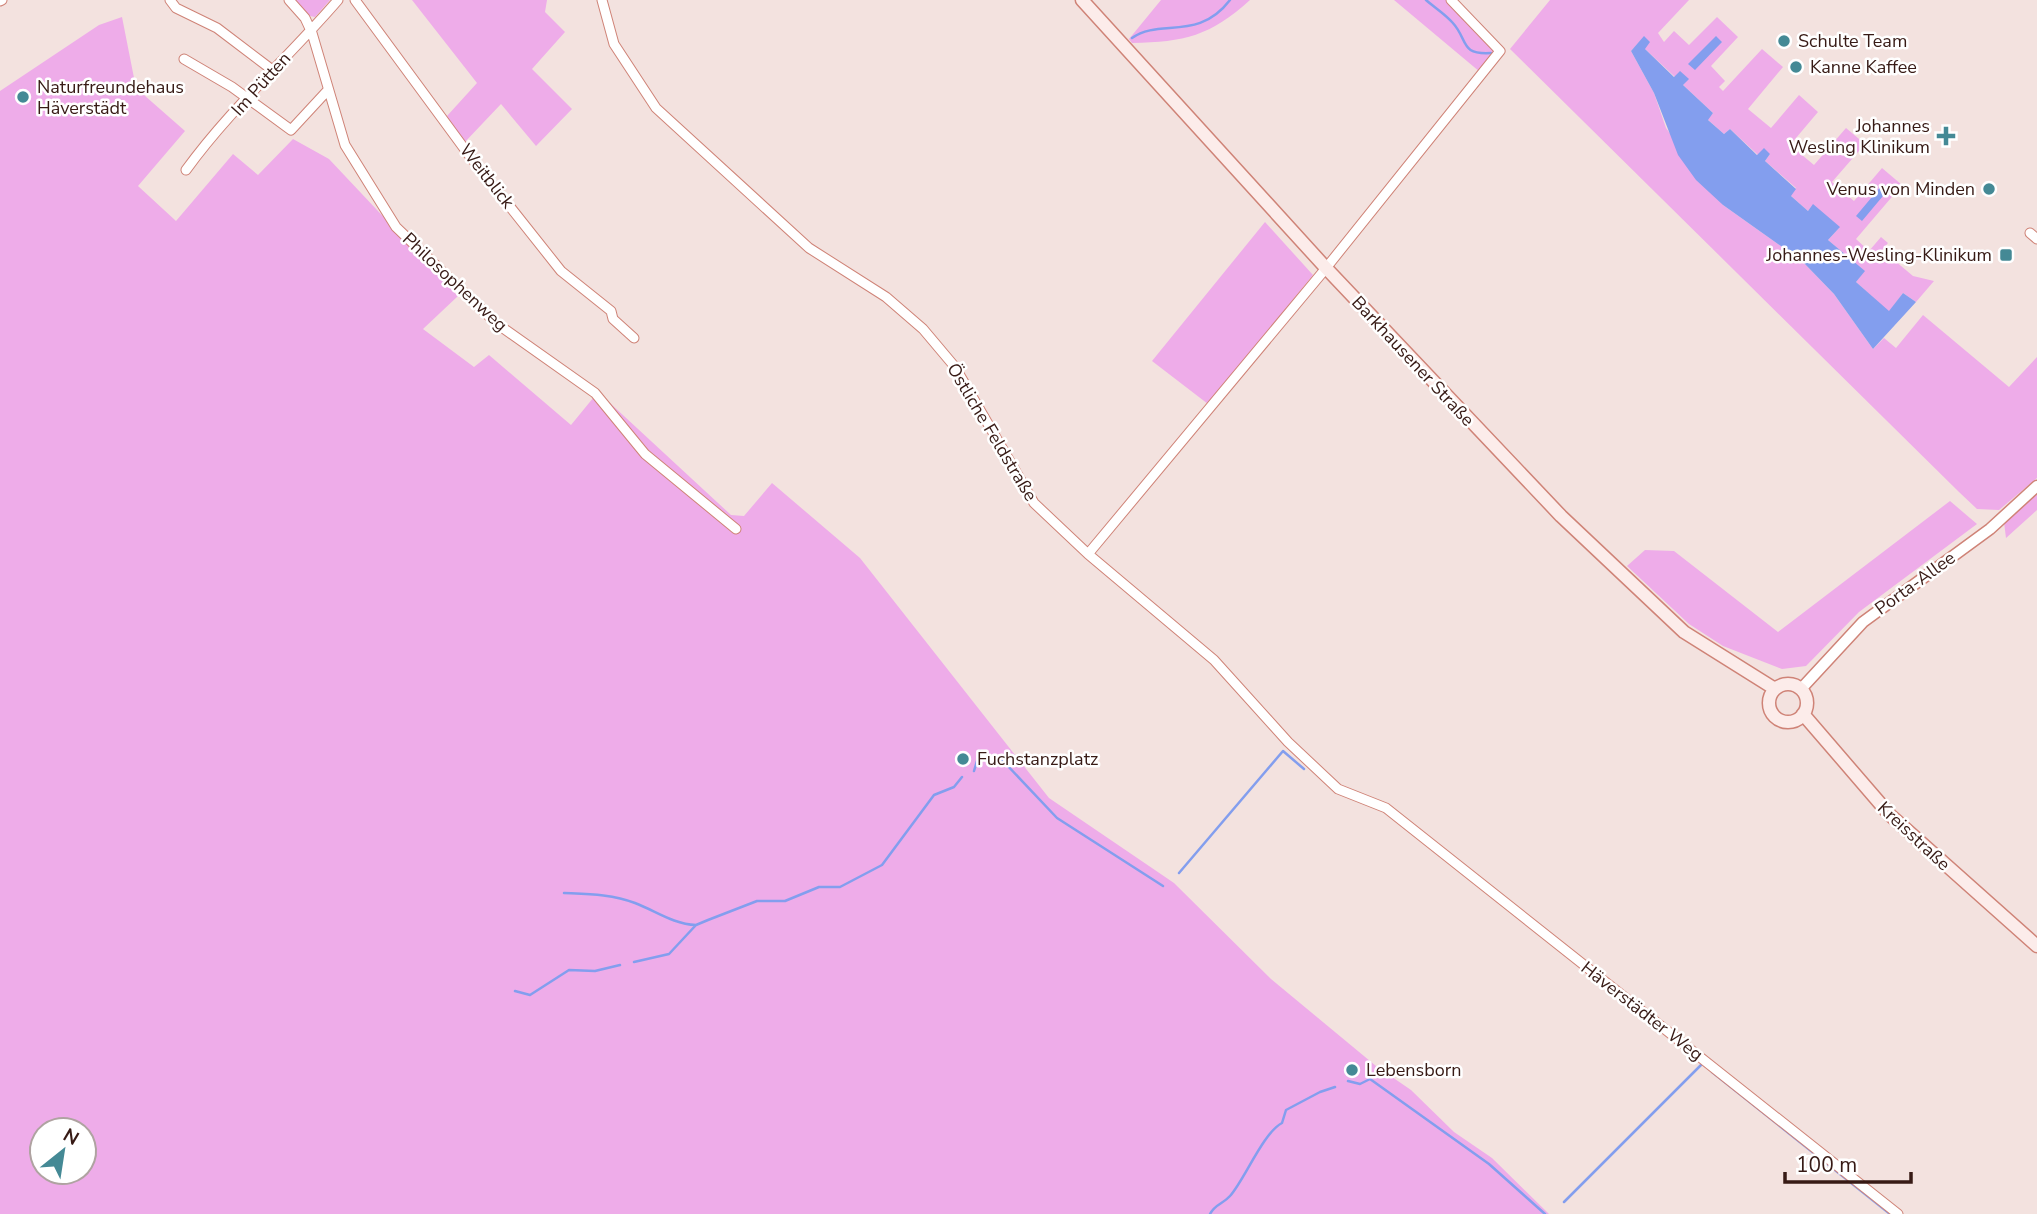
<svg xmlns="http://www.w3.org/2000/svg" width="2037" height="1214" font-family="'Nunito Sans',sans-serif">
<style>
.green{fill:#eeace9;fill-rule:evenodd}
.water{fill:#839eee}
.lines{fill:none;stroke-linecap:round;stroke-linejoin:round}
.stream{stroke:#839eee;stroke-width:2.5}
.minor-casing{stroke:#cf8377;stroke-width:11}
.tertiary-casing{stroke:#cf8377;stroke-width:13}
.secondary-casing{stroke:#cf8377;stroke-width:15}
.minor{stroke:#fff;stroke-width:9}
.tertiary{stroke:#fff;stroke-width:10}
.secondary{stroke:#fcecea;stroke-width:12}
.poi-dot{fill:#448995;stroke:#fff;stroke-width:2.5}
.labels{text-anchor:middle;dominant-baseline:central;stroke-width:5;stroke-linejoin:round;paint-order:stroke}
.poi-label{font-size:18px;fill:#371a15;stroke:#fff;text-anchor:start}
.street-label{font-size:18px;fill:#371a15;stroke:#fff}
</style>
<rect width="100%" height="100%" fill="#f3e2df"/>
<path class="green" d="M295 0H330L315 17 310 16Z
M412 0H547L545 12 565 32 532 69 572 109 536 146 501 104 464 143 447 116 477 83Z
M1161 0H1250C1210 36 1185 42 1132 43L1129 39Z
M1394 0H1446L1494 49V55L1480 72Z
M1550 0H1689L1658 33 1664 42 1674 31 1689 45 1717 17 1738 37 1711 66 1725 81 1719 87 1723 91 1762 49 1783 67 1748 109 1771 128 1799 95 1818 112 1790 145 1814 165 1846 128 1865 144 1832 182 1854 201 1882 168 1902 185 1856 239 1869 251 1881 237 1888 243 1882 250 1913 276 1934 281 1916 302 1903 293 1889 312 1856 282 1864 271 1828 240 1839 228 1813 205 1808 211 1790 195 1796 188 1765 161 1770 154 1758 155 1730 129 1724 134 1707 119 1713 113 1683 85 1688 79 1675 77 1645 49 1644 37 1631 51 1654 93 1666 128 1723 205 1802 261 1834 294 1873 349 1884 338 1896 348 1923 315 2009 387 2037 357V478L1999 510 1977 509 1959 492 1510 49Z
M122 17 136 88 185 131 138 186 176 221 233 154 258 175 293 139 329 159 458 296 423 329 474 367 489 355 571 425 598 392 731 515 744 516 772 483 860 558 1049 798 1174 883 1271 979 1376 1066 1411 1090 1454 1132 1492 1158 1549 1214H0V91L99 25ZM42 1130H84V1172H42Z
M1265 222 1313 275 1208 404 1152 361Z
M2037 493V510L2006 538 2004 522Z
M1950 501 1977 524 1859 612 1806 666 1782 669 1723 646 1689 624 1627 566 1645 550 1674 551 1778 632Z"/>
<path class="water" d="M1644 36 1650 42 1645 49 1674 77 1680 71 1689 79 1683 85 1713 113 1708 120 1724 134 1730 129 1757 155 1764 148 1770 154 1765 161 1796 189 1791 196 1808 211 1813 204 1840 227 1828 240 1865 271 1856 282 1889 311 1903 293 1916 302 1873 349 1834 294 1802 261 1723 205 1696 180 1678 155 1654 93 1631 51Z
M1716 36 1722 42 1695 70 1688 64Z
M1882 185 1888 190 1862 221 1856 216Z"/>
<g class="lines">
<path class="stream" d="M1426 0C1434 7 1445 14 1452 22 1469 40 1459 55 1491 53
M1132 38C1160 18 1198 42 1230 0
M974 771 980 751 1004 762 1057 818 1163 886
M1179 873 1283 751 1304 769
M564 893C588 894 612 894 635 903 656 911 673 924 696 925
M634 962 669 954 696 925 708 920 757 901H785L819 887H840L882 865 934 795 954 787 962 777
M515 991 530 995 569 970 595 971 620 965
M1712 1072 1890 1214
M1348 1081 1360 1084 1370 1079 1489 1164 1545 1214
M1564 1202 1702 1064
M1210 1214C1215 1204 1223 1204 1230 1196 1245 1179 1263 1133 1282 1123L1286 1110 1320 1092 1335 1087"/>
<defs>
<path id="minor" d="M170 0 176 8 217 28 271 69
M289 0 305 18 312 33 345 145 396 227 496 323 595 393 645 454 736 529
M355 0 469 155 561 271 611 311 613 319 634 338
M602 0 614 44 656 108 809 248 886 297 923 329 955 367 1034 503 1088 554 1214 660 1288 742 1338 789 1386 808 1898 1214
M0 1 2 0
M184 59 232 87 291 130 328 90
M186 170C231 108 289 57 338 0
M2030 233 2037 239
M1088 554 1322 273 1500 51 1451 0"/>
<path id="tertiary" d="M1801 689 1863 622 1990 529 2037 486"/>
<path id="secondary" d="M1082 0 1326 268 1561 516 1684 632 1775 689
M1769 703a19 19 0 1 1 38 0a19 19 0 1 1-38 0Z
M1803 714 1890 815 2037 946"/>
</defs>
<use href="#minor" class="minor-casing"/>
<use href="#tertiary" class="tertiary-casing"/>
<use href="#secondary" class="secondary-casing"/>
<use href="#minor" class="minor"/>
<use href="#tertiary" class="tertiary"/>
<use href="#secondary" class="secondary"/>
</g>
<g class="poi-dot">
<circle cx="1784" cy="41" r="7"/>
<circle cx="1796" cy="67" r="7"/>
<circle cx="23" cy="97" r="7"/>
<path d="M1942.5 125.5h7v7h7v7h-7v7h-7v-7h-7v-7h7z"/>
<circle cx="1989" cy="189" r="7"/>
<rect x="1999" y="248" width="14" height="14" rx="3.5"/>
<circle cx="963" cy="759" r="7"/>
<circle cx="1352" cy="1070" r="7"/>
</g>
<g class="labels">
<g class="poi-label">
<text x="1798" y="41">Schulte Team</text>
<text x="1810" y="67">Kanne Kaffee</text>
<text x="37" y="87">Naturfreundehaus<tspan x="37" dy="21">Häverstädt</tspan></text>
<text x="1930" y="126" text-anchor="end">Johannes<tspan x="1930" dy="21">Wesling Klinikum</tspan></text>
<text x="1975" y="189" text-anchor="end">Venus von Minden</text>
<text x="1992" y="255" text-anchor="end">Johannes-Wesling-Klinikum</text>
<text x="977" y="759">Fuchstanzplatz</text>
<text x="1366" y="1070">Lebensborn</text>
</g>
<g class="street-label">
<text transform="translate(261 84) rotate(-48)">Im Pütten</text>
<text transform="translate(487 176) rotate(52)">Weitblick</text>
<text transform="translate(455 282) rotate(43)">Philosophenweg</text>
<text transform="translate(1413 361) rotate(47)">Barkhausener Straße</text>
<text transform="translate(992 432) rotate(59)">Östliche Feldstraße</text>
<text transform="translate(1915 583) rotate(-36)">Porta-Allee</text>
<text transform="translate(1914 836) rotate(43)">Kreisstraße</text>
<text transform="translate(1642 1011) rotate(38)">Häverstädter Weg</text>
</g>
</g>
<g transform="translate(63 1151) rotate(30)"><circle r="33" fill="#ffffff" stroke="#afa3a1" stroke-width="2"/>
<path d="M0-5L12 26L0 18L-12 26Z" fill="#448995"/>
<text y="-10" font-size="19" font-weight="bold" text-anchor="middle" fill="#371a15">N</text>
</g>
<path d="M1785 1172v10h126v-10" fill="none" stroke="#371a15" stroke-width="3.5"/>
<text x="1796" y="1172" font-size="21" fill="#371a15" stroke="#ffffff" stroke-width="5" paint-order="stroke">100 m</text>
</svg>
